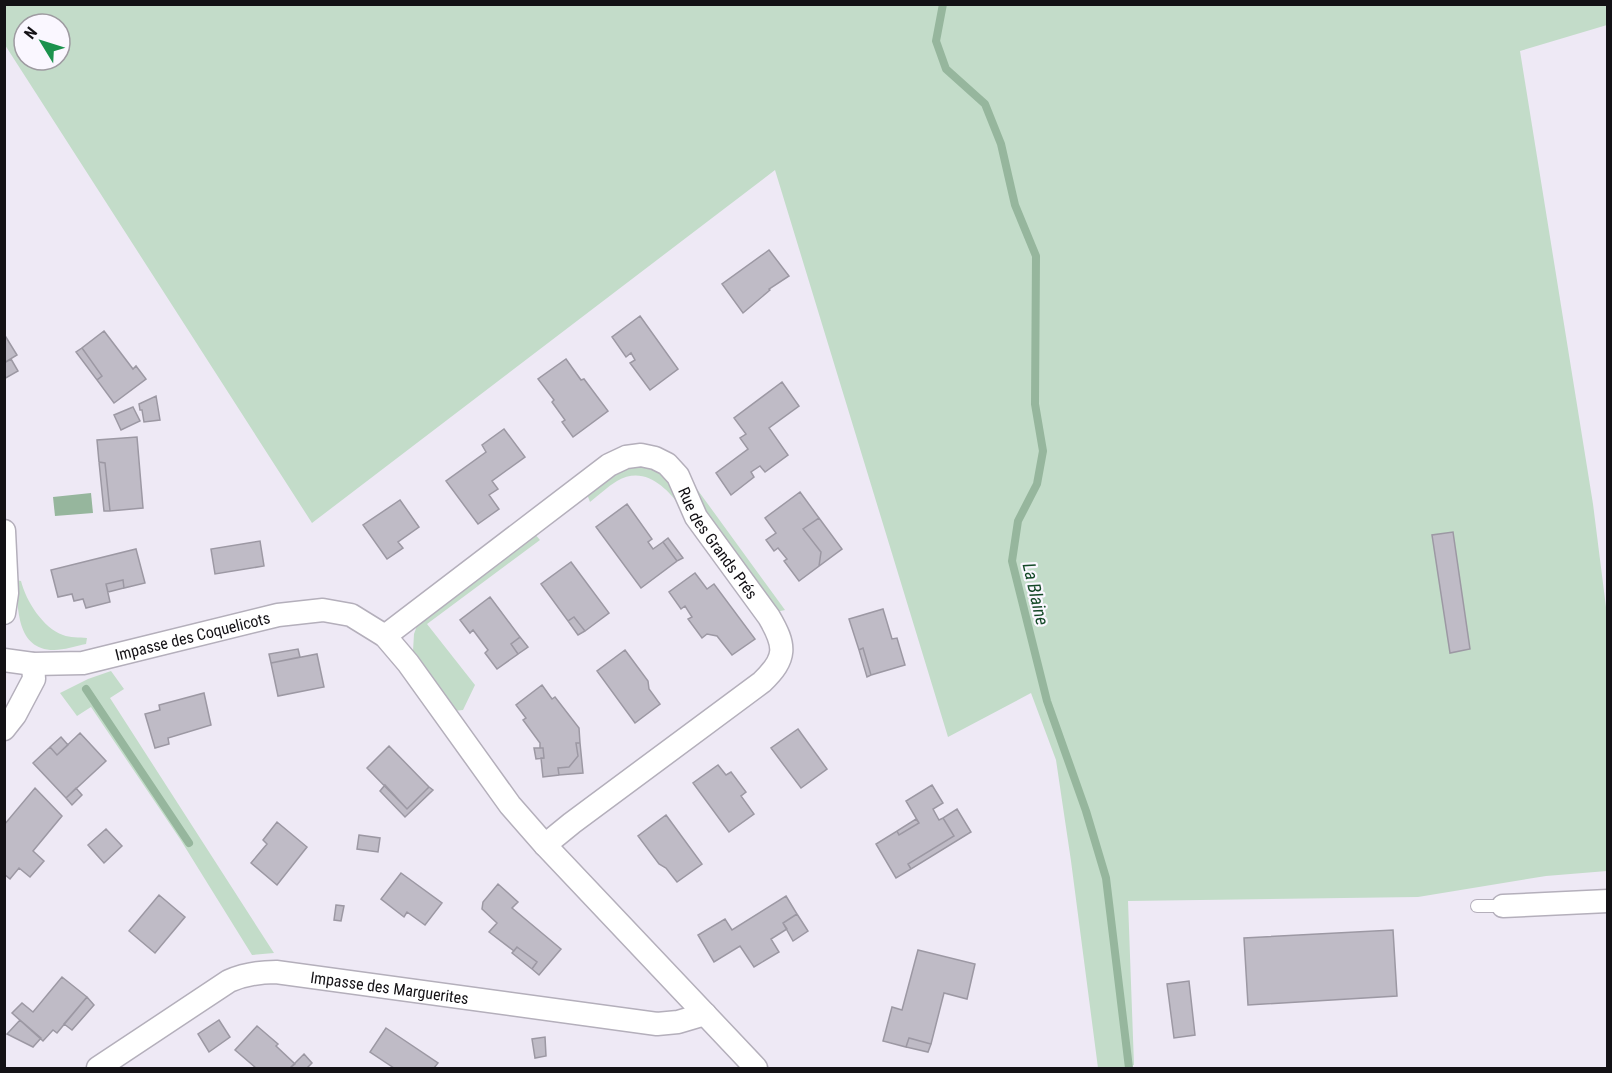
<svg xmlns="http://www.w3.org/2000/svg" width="1612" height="1073" font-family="'Roboto Condensed',sans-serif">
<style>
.green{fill:#c3dcc9;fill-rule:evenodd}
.water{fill:#96b69d}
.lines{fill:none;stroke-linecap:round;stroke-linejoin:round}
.stream{stroke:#96b69d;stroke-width:8}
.building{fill:#bfbbc6;stroke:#9c98a3;stroke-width:1.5}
.lane-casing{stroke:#b4afbb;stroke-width:14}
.street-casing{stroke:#b4afbb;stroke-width:25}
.lane{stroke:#fff;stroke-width:12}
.street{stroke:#fff;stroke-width:22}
.labels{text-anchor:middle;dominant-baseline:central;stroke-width:4.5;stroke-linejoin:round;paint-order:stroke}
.street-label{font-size:16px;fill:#131115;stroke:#faf7ff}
.water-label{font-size:18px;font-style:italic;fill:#144927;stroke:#faf7ff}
</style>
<rect width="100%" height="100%" fill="#eee9f5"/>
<path class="green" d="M5 4 1607 5V25L1520 51 1593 504 1607 615V871L1546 876 1418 897 1128 901 1134 1065 1123 1068H1098L1071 861 1056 760 1031 693 948 737 775 170 312 523 5 45ZM24 24H60V60H24Z
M632 465 666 471 681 507C666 487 644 465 617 481 607 487 599 495 590 502L587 494 620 469Z
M694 485 785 610 776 612 700 512Z
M534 533 540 540 427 624 475 685 463 710 453 711 413 651 414 634 419 620Z
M16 580 21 581C26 601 43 628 63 635 70 638 79 637 87 638L86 644C76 646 64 650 54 650 16 650 18 607 16 580Z
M111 671 124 689 110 698 274 953 252 955 180 839 91 707 77 716 60 693 88 679Z"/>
<path class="water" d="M91 493 93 513 55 516 53 497Z"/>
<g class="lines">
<path class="stream" d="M943 4 936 41 946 69 985 104 1001 144 1015 205 1036 256 1035 404 1043 451 1037 484 1018 521 1012 561 1047 701 1086 811 1106 878 1129 1068
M86 689 189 843"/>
</g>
<path class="building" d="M769 250 789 276 769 289 770 290 743 313 722 284Z
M640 316 678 369 650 390 630 363 635 360 631 353 626 357 612 337Z
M104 331 133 369 136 366 146 379 114 403 97 380 102 376 82 348Z
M4 334 17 355 4 363Z
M82 348 102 376 97 380 76 352Z
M11 359 18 371 4 379V363Z
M566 359 581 380 584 379 608 411 573 437 562 422 565 420 552 402 554 400 538 379Z
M782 382 799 406 769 428 788 455 765 472 760 466 751 472 754 477 731 495 716 473 748 449 740 438 746 434 734 418Z
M156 396 160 420 144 422 142 410H140L139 404Z
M133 407 140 421 121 430 114 415Z
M504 429 525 457 492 481 498 489 489 495 499 509 478 524 446 481 486 452 482 445Z
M137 437 143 508 110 511 105 463 99 462 97 440Z
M99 462 105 463 110 511H104Z
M800 492 819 518 803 529 821 552 819 566 799 581 784 561 787 559 778 548 774 551 766 540 776 533 765 518Z
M400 500 419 527 398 542 403 548 387 559 363 525Z
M627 504 652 539 648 542 653 549 663 542 677 561 641 588 596 527Z
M819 518 842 549 819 566 821 552 803 529Z
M1453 532 1470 649 1450 653 1432 535Z
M668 538 683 558 677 561 663 542Z
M260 541 264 566 215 574 211 549Z
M136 549 145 583 124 588 123 580 106 584 110 602 86 608 83 599 74 601 72 594 58 597 51 570Z
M571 562 609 613 585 631 574 617 568 621 541 584Z
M695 573 707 589 714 584 755 639 732 655 717 636 707 634 702 638 688 619 692 617 685 606 681 609 669 592Z
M123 580 124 588 108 592 106 584Z
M490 597 520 637 511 644 518 654 497 669 485 653 488 650 473 630 470 633 460 620Z
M883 609 892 639 897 638 905 665 871 675 863 648 859 650 849 619Z
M574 617 585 631 578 635 568 621Z
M520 637 528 647 518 654 511 644Z
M863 648 871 675 867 677 859 650Z
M298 649 300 657 271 663 269 654Z
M625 650 648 681 649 689 660 704 635 723 597 671Z
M317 654 324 687 278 696 271 663Z
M542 685 552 699 555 697 579 728 580 743H576L578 756 569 767 558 768 559 775 543 777 541 758H544L543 748H540V743L523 720 526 718 516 705Z
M204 693 211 725 168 738 169 744 155 748 145 714 160 710 159 705Z
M798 729 827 769 801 788 771 748Z
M80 733 106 761 66 798 33 763 50 747 57 755Z
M61 737 68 745 57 755 50 747Z
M576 743H580L583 773 559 775 558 768 569 767 578 756Z
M389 746 429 787 407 809 367 768Z
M534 748H543L544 758 536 759Z
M718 765 726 775 731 772 746 792 741 796 754 814 729 832 693 783Z
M385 785 407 809 429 787 433 790 405 817 380 791Z
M932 785 943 803 933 809 939 820 943 818 954 836 908 864 911 869 896 878 876 844 897 831 899 835 919 823 906 801Z
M35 788 62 816 33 851 44 861 30 877 19 868 10 879 4 874V825Z
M76 788 82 795 72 805 66 798Z
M957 809 971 832 911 869 908 864 954 836 943 818Z
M666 815 702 864 677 882 666 868 659 864 638 836Z
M916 819 919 823 899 835 897 831Z
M277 822 307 847 277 885 251 863 267 844 263 840Z
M106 829 122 846 104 863 88 845Z
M359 835 380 838 378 852 357 849Z
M401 873 442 903 425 925 407 912 404 917 381 899Z
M498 884 518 902 512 908 561 949 539 975 532 969 537 962 517 947 514 951 489 932 497 923 482 909 483 902Z
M159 895 185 917 155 953 129 931Z
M786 896 797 914 783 923 787 929 771 939 779 952 754 967 740 946 714 962 698 935 725 919 732 930Z
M336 905 344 906 341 921 334 920Z
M797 914 808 931 793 941 783 923Z
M1393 930 1397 996 1248 1005 1244 938Z
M517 947 537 962 532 969 512 953Z
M918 950 975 964 967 999 944 993 931 1044 909 1038 906 1047 883 1041 892 1007 902 1010Z
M62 977 87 997 57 1033 53 1030 43 1041 12 1013 22 1003 33 1012Z
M1189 981 1195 1035 1174 1038 1167 984Z
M87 997 94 1005 72 1030 64 1024Z
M20 1020 41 1038 33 1047 7 1034Z
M219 1020 230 1037 209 1052 198 1034Z
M257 1026 278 1044 276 1046 295 1064 290 1068H256L235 1050Z
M386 1028 438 1063 434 1068H394L370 1052Z
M545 1037 546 1056 535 1058 532 1039Z
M909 1038 931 1044 928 1052 906 1047Z
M304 1054 312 1063 307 1068H290Z"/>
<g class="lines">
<defs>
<path id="lane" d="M1477 906H1503"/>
<g id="street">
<path d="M4 531 7 593 4 613"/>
<path id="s1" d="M385 636 609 465 626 457 641 455 655 458 667 464 678 476 696 517 769 617C786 646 787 658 762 682L572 823 545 845"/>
<path id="s2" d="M4 660 33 664 83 663 278 615 323 610 351 615 385 636 408 663 510 805 545 845 756 1068"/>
<path d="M4 729 15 715 34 679 33 664"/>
<path d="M1503 906 1608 901"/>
<path id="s3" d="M98 1068 229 981C245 974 259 972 276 972L657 1024 678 1022 705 1014"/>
</g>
</defs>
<use href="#lane" class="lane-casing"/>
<use href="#street" class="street-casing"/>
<use href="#lane" class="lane"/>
<use href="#street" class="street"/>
</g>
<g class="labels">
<g class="street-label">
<text stroke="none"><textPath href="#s1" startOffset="438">Rue des Grands Prés</textPath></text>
<text stroke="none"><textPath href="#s2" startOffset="192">Impasse des Coquelicots</textPath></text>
<text stroke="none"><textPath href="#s3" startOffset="320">Impasse des Marguerites</textPath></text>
</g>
<g class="water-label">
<text transform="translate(1036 594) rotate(77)">La Blaine</text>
</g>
</g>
<rect width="1612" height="1073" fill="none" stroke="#131115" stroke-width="12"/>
<g transform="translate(42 42) rotate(308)"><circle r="28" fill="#faf7ff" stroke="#9e9ba1" stroke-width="1.5"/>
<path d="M0-4.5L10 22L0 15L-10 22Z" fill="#1b924d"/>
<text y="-9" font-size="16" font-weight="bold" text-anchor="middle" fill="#131115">N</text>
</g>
</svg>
